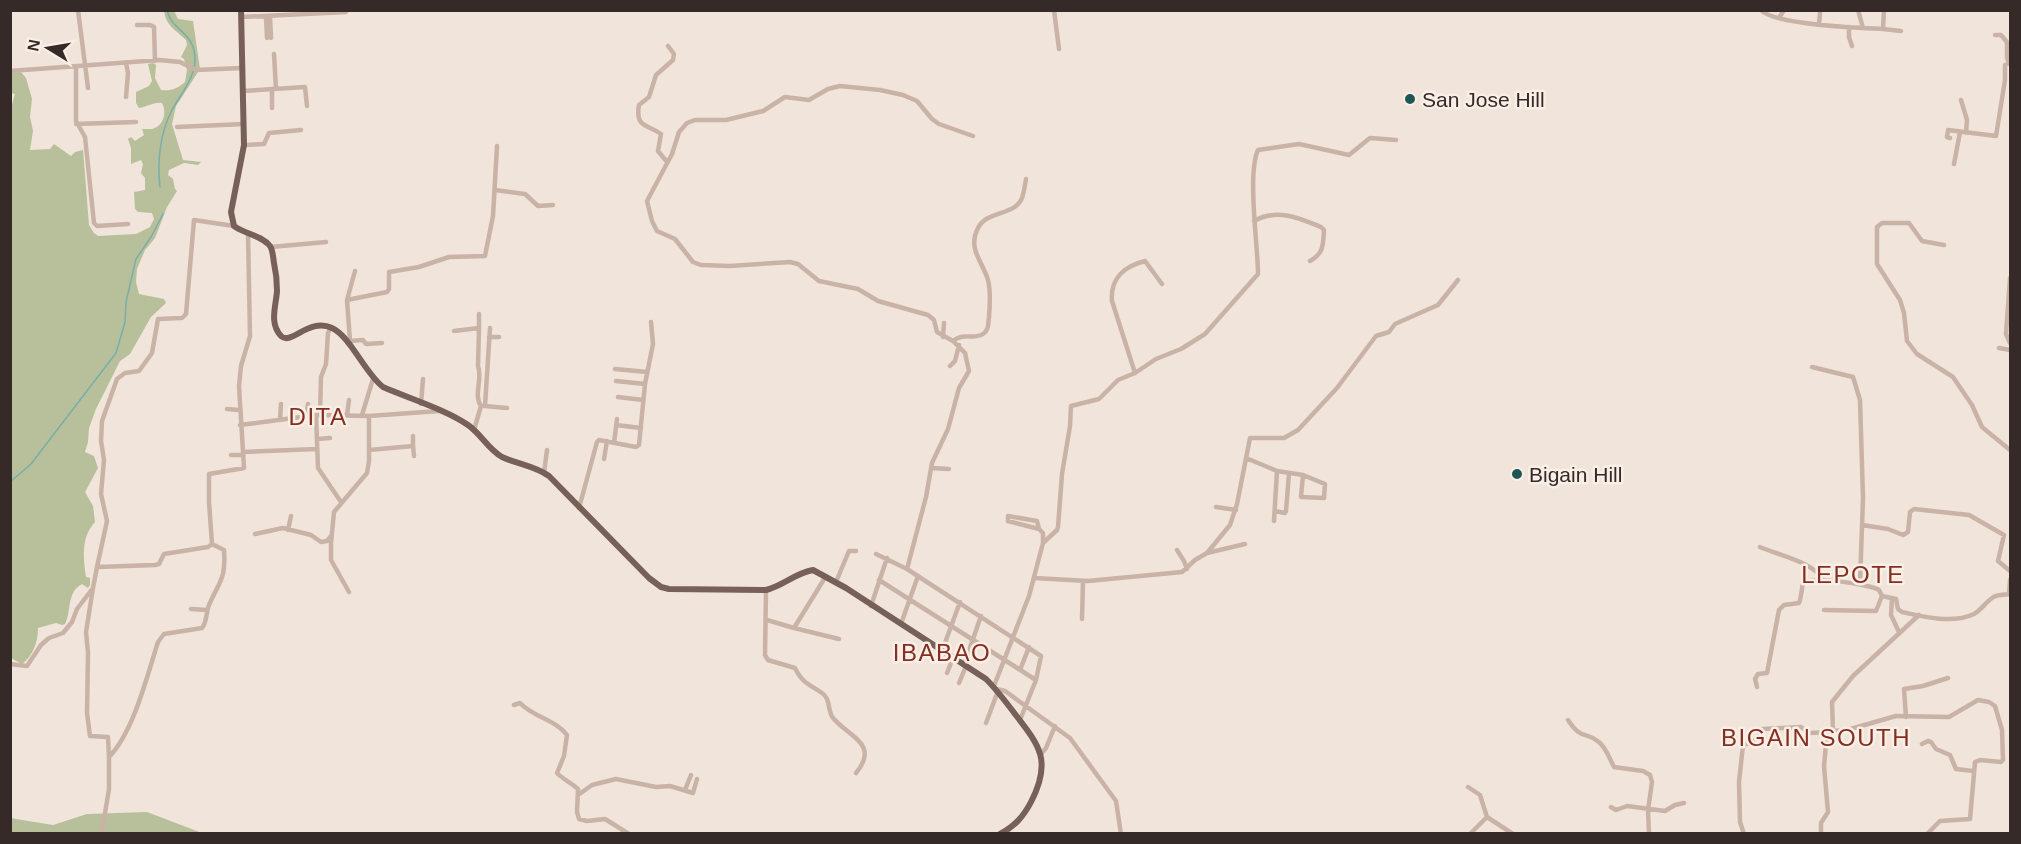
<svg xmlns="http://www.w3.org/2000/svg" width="2021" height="844" font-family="Helvetica,sans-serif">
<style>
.green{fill:#b7c09a}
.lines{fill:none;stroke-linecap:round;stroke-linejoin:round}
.stream{stroke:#79aeab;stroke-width:1.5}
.minor{stroke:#c9b3a6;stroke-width:4.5}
.major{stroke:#776058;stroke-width:6}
.poi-dot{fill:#1d5755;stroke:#f9efe6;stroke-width:2}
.labels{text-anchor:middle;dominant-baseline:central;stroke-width:5;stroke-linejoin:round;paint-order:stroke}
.poi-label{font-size:21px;fill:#352a27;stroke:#f9efe6;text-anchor:start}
.quarter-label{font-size:24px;letter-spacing:1.5px;fill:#842f21;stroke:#f9efe6}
</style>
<rect width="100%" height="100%" fill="#f1e4da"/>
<path class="green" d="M164 11H174L178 19 193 21 200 69 176 106 172 124 183 160 201 162 198 165 184 163 169 170 168 175 173 179 175 189 177 191 167 207 155 238 145 250 137 269 136 282 139 294 164 299 166 303 151 317 130 354 120 361 96 409 89 428 88 442 85 452 94 456 98 468 85 492 93 506 95 522C81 537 83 557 86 577L90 578V585L88 588 82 584C66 593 72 610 65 624L62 625 56 623 38 628C38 642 33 656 22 664L11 658 10 112 15 94 11 93V73L21 72 26 78 32 99 30 117 33 131 30 150 50 149 54 144 71 156 75 152 83 150 89 225 94 233 98 236 136 234 150 227 154 219 152 213 138 212 135 209 134 192 145 190V178L141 173 143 164 141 160 131 164V148L128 139 131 137 135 141 144 135 142 129C145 129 149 129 152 129 164 126 167 112 162 103 152 102 148 107 139 108L136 103V92L149 86 152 81 148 64 153 63 156 65 155 78 161 90C171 91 177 89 185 82L187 70 184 59 181 57 187 45 186 40C176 30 166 26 164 11Z
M147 812 202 833H11L10 818 53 825 87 814Z"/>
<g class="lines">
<path class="stream" d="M160 187C157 162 160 133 172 110 180 95 195 78 195 60 195 31 171 31 167 10
M10 482 31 464 116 353 125 322 126 302 136 259 151 237 163 214"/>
<path class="minor" d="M78 10 88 88
M1054 10 1059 49
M1761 10C1774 25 1860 28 1883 29L1884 10
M1858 10 1863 28
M241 17 346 12
M266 17 267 38
M270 17 271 38
M1779 18 1784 10
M1819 24 1820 13
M137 25H150L154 27 155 61
M1849 27V37L1852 46
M1883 29 1901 31
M1995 35H2001L2007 42V58L2009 62
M274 54 276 89
M126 63 128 73 126 97
M76 67V121L85 137 94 223 97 226 128 224
M10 71 159 60 180 62 196 70 242 68
M272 89V108
M243 91 305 87 307 106
M1961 100 1967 120 1966 133
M76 124 136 122
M177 127 244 124
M1950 138 1947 137 1948 130 1996 136 2005 80V65L2010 63
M244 145 264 144 269 133 301 130
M667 162 658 151 661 134C647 124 635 128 639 105L649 97 656 75 673 60 674 54 668 46
M1954 164 1960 132
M495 190 525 194 538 206 553 205
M1254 221C1277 208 1299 218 1321 227L1324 230C1323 245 1324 253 1310 261
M234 226 194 220 186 314 182 318 158 319 152 353 139 371 125 373 117 379 102 421 101 441 104 460 101 494 107 521 97 567 155 565 159 564 164 554 208 547 212 544 209 502V474L244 468 239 386 241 366 250 336 248 233
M1944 245 1922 241 1909 223H1882L1877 227V264L1900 300 1904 313 1907 341 1917 354 1953 377 1972 405 1982 427 2010 450
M271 247 326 242
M2010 278 2006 334 2010 343
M347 300 355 271
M479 328V314
M454 331 479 328 478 366C483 378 473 395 481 406L474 430
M489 337H499
M943 337 944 323
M350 341 363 340 366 344 382 343
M953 341C964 332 974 340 983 334 989 330 988 324 989 317 990 305 991 292 988 280 983 262 967 249 978 228 987 210 1015 216 1022 198 1024 192 1025 185 1026 179
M348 344 350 341 347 300 387 292 389 289V272L419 267 449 257 485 256 493 216 497 146
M1999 348 2010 350
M950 366 955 361 959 345
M1812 367 1853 377 1860 400 1863 498 1860 583
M615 369 647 372
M1135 373 1112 301C1110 278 1125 266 1145 261L1162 284
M616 381 645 384
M618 397 643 400
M421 404 423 379
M481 406H485L490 328
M485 406 507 408
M227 409 239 410
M316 415 318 468 341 502
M320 415 321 377 326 364 328 333 331 327
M347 415 349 400
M362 415 373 379
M306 416 308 404
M280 419 281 404
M240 425 316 415 369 416 439 411
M616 425 641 428
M317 439 330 438
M614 443 617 419
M413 446V436
M369 450 413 446 414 456
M243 452 317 449
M231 455H243
M1246 458 1277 471 1274 521
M604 459 607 441
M931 468 949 469
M1277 471 1303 475 1325 484 1324 498 1301 497 1303 475
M544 473 547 450
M1216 507 1236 510
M579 508 597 442 599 440 636 447 639 445 645 384 653 344 651 322
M1275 511 1285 513 1286 511 1289 474
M1862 525 1888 529 1903 535 1908 532 1910 512 1914 509 1969 515 2004 535 1998 561 2010 571
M1039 529 1008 521V516L1037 521 1039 529 1043 533V543
M288 530 291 516
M255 534 283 528 311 535 321 542 327 541 331 536
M1760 547C1778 555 1814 562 1824 581
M1177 550 1184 561 1187 569
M1207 553 1245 544
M876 554 907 569 1041 656 1036 680 1020 720
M907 569 926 497 932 463 948 429 959 388 969 371 965 353 953 341 937 332 934 320 928 315 878 301 858 289 819 281 798 264 790 262 730 266 701 265 693 262 675 239 657 231 652 221 647 201 672 154 679 132 687 123 695 120H726L763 111 785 97 809 100 828 89 840 86 880 90 903 95 917 101 932 119 939 124 973 136
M826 576 794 628 839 639
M1034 578 1088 581 1182 572 1195 560 1207 553 1230 525 1237 504 1250 438H1284L1298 430 1337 388 1376 336 1389 332 1395 324 1438 305 1458 280
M879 580 1036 680
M836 582 849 551H856
M93 588 86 632 88 653 87 713 90 736 108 737 109 757
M766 590 765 655 768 660 795 668C803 684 809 684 822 693 831 699 827 710 833 718 849 737 880 744 856 773
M349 592 331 560V543L334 512 367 473 369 461V416
M2009 594 2010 580
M1892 598 1891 615 1899 632
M871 606 887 558
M191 609 207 610
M1824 610 1876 611 1882 596
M1082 619 1083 581
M767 620 794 628
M901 624 918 576
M942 651 960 602
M10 664 27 666 41 645 49 638 63 633 72 622 77 609 93 588 97 567
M964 665 981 616
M1020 670 1029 647
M947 673 953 658
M959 683 966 666
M994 686 1029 596 1043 543 1057 530 1058 527 1062 474 1070 426 1071 406 1099 399 1118 380 1135 373 1156 359 1181 349 1205 334 1258 274C1258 246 1247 174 1258 150L1299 144 1349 155 1370 138 1396 140
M1757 687 1755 679 1758 674 1767 673 1779 610 1784 605 1799 603C1801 599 1802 586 1803 584 1808 575 1869 584 1879 590L1882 596 1896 599 1898 609 1902 612C1924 617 1953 624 1974 614 1981 610 1985 603 1992 598 1997 594 2005 595 2010 594
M996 689 1005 691 1070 738 1116 801 1121 834
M514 705 520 703C533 717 556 720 567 735L564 756 557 773C560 777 573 784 578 789L577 812 579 819 587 821 605 819 629 834
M1906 717 1904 689 1923 686 1948 678
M1568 720C1582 741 1584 730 1599 742 1607 749 1609 758 1614 767L1643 771 1650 775 1652 782 1648 810 1649 834
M986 723 998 691
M1833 731 1847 730 1896 716 1949 717 1978 700 1989 702 1995 706 2002 730 2003 760 2001 762 1980 760 1975 762 1970 819 1940 821 1927 834
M1922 744 1928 741 1931 742 1936 749 1950 755 1956 769 1973 771
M1041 754 1046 748 1055 726
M1468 787 1480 795 1487 817 1513 834
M685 790 691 775
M578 795 592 785 616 779 656 787 670 786 693 793 697 779
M1611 807 1616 810 1627 806 1665 811 1675 805 1684 803
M102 831 109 789V757C134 731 147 676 158 642L164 634 202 628C207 622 206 613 209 605 220 580 226 579 224 550L212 544
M1470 834 1487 817
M1744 834 1740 822 1739 782 1743 745 1754 742 1763 729 1801 727 1810 733 1829 732
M1821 834V823L1828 812 1824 766 1827 734 1833 731 1832 702 1853 676 1919 615"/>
<path class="major" d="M241 10 244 145 231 212 234 226 237 228C247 234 262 236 270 246 273 250 273 258 274 263 276 272 277 282 277 291 276 306 269 323 281 336 291 346 309 317 332 328 350 336 365 373 383 387 408 398 447 410 468 425 481 434 488 449 502 457 517 464 535 466 549 476L649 578 661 587 669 589 766 590C783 586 795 573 813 570L846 588 986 679C997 690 1006 702 1015 714 1040 746 1052 761 1031 802 1023 817 1015 826 1000 834"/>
</g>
<g class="poi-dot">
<circle cx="1410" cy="99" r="6"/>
<circle cx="1517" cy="474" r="6"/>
</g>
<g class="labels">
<g class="poi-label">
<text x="1422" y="99">San Jose Hill</text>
<text x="1529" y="474">Bigain Hill</text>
</g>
<g class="quarter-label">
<text x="318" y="416">DITA</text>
<text x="1853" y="574">LEPOTE</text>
<text x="942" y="652">IBABAO</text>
<text x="1816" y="737">BIGAIN SOUTH</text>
</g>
</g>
<rect width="2021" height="844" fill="none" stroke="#352a27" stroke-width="24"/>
<g transform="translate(48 48) rotate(281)" stroke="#f9efe6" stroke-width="4.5" paint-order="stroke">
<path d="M0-4.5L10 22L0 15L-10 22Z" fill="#352a27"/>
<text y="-9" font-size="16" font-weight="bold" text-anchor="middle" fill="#352a27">N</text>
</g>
</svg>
